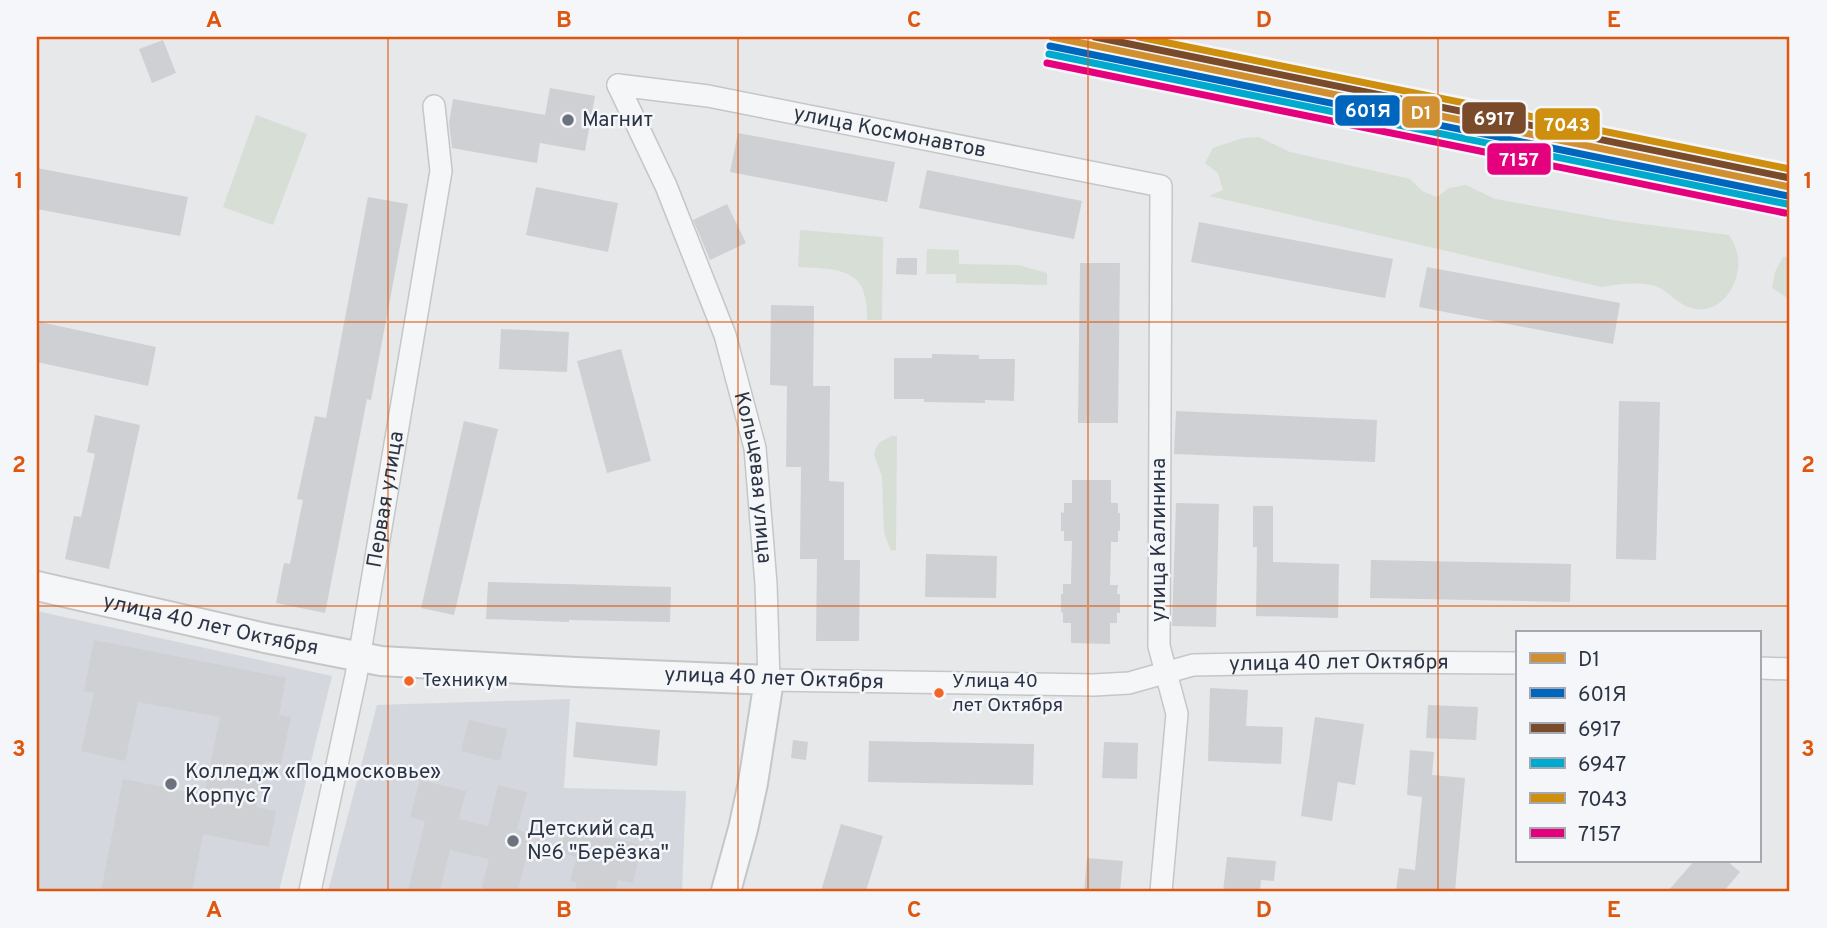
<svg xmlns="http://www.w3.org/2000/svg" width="1827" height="928" font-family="Overpass,sans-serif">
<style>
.built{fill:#d4d7dd}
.green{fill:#d6ded6}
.building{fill:#ced0d3}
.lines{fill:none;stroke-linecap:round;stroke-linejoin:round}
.minor-casing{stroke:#c4c6c8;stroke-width:24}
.tertiary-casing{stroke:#c4c6c8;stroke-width:32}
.minor{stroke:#f5f6f7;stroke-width:21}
.tertiary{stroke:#f5f6f7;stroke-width:28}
.rail-1-casing{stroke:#f4f6f9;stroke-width:12}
.rail-2-casing{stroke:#f4f6f9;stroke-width:12}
.rail-3-casing{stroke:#f4f6f9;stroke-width:12}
.rail-4-casing{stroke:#f4f6f9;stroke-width:12}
.rail-5-casing{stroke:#f4f6f9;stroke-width:12}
.rail-6-casing{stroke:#f4f6f9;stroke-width:12}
.rail-1{stroke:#d08f31;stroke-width:7}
.rail-2{stroke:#0065bd;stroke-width:7}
.rail-3{stroke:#7a4b2a;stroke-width:7}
.rail-4{stroke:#00a9ce;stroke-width:7}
.rail-5{stroke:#ce8f0e;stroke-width:7}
.rail-6{stroke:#e5007d;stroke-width:7}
.grid{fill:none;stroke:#df570f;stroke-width:2;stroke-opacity:0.55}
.poi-dot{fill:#6c737f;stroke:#f4f6f9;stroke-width:2.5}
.bus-dot{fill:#f26522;stroke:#f4f6f9;stroke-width:2.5}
.labels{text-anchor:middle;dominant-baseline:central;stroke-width:5;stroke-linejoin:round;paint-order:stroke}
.bus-label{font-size:19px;fill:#2b3445;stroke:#f4f6f9;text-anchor:start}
.poi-label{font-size:21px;fill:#2b3445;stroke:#f4f6f9;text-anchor:start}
.street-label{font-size:21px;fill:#2b3445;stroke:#f4f6f9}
.line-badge{stroke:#f4f6f9;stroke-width:2.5}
.badge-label{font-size:19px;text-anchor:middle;font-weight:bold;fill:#fff}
.neatline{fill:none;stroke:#df570f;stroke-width:2.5}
.grid-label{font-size:23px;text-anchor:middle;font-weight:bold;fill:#df570f}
</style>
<rect width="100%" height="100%" fill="#e6e8ea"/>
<path class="built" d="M37 611 332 676 279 891H37Z
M570 699 564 788 686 791 682 891H328L377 705Z"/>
<path class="green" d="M256 115 307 134 273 225 223 207Z
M1259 137 1290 152 1410 179 1422 191 1437 197 1449 188 1466 185 1495 199 1619 221 1729 235C1739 251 1741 263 1735 281 1727 303 1706 317 1684 305 1672 299 1665 287 1651 285 1635 282 1618 284 1602 287L1209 196 1223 190 1218 173 1205 163 1213 148 1243 138Z
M800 230 883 237 882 320H867C867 313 867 304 865 297 859 265 823 269 798 267Z
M927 249 959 250V264L1018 265 1047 273V285L956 283V274H926Z
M1790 256V298L1786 297 1772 288 1775 272 1783 257Z
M892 436H897L896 550 891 551 884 533 882 476 874 455 876 448 880 442Z"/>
<path class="building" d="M163 40 176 73 152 83 139 49Z
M550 88 595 96 585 151 540 143 537 163 452 148 449 123 453 99 545 115Z
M738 133 895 162 887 202 730 172Z
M37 168 188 197 180 236 37 209Z
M927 170 1082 201 1074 239 919 208Z
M536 187 618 203 608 252 526 235Z
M368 197 408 204 371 400 367 399 325 613 276 603 284 563 290 564 303 500 297 499 315 416 326 418Z
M727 204 746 243 710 260 693 220Z
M1199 222 1393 259 1385 298 1191 262Z
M897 258H917V275L896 274Z
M1080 263H1120L1118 423H1078Z
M1427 267 1620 303 1613 344 1419 307Z
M771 305 814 306 813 386H830L829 481 844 482V560H860L859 641H816L817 559H800L801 467H786L787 386 770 385Z
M40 322 156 347 148 386 37 362V337Z
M501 329 569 332 567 372 499 369Z
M621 349 651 461 607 473 577 361Z
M932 354 979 355V359H1015L1014 401 985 400V403L924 402V399H894V358H932Z
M1619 401 1660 402 1656 560 1616 559Z
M1176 411 1377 420 1375 462 1174 454Z
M95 415 140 425 109 569 65 559 74 516 81 517 95 454 87 452Z
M464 421 498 429 454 615 421 608Z
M1072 480H1111V503H1118V513H1120V531H1118V542H1111L1110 585H1118L1117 594H1120V613H1117V623H1110V644L1071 643V623H1063V613L1061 612V594H1063V584H1071L1072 541H1064V531H1061V512L1064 513V503H1072Z
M1176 503 1219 504 1216 627 1172 626Z
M1253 506H1273V562L1339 564 1338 618 1256 616 1257 547H1253Z
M926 554 997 556 996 598 925 597Z
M1371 560 1571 564 1570 602 1370 598Z
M488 582 671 587 670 622 569 620V622L486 619Z
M94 640 286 678 279 715 291 717 281 764 265 761 256 807 276 811 269 847 203 834 192 891H101L123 779 204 795 220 717 138 702 125 761 81 751 94 693 84 691Z
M1210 688 1248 690 1246 726 1283 727 1281 764 1208 761Z
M1428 705 1478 707 1476 740 1426 738Z
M1315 717 1364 724 1355 785 1338 782 1332 821 1301 816Z
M469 720 507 729 500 761 461 751Z
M576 722 660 730 657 766 573 757Z
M793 740 808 742 806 760 791 758Z
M869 741 1034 744 1033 785 868 782Z
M1104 742 1138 743 1137 779 1102 778Z
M1410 750 1434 752 1432 775 1465 778 1455 891H1396L1399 868 1415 870 1422 797 1407 795Z
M420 780 466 791 459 819 488 826 498 785 527 792 517 830 532 834 518 891H494L482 888 489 859 450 850 440 891H408L425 821 410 817Z
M841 824 883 836 866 891H821Z
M567 826 642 845 633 883 618 880 615 891H575L577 883 570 881 577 857 559 852Z
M1227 857 1276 861 1274 881 1261 880 1260 891H1223Z
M1087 858 1123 861 1120 891H1084Z
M1695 860H1726L1740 872 1724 891H1668Z"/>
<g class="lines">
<defs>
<g id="minor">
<path id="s1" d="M618 85 666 186 725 335 755 448 766 584 769 680 1094 685 1129 683 1193 665 1356 662 1517 663"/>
<path id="s2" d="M618 85 708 96 1161 186 1159 646 1177 714 1161 891"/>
<path d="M1759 668 1790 669"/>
<path id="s3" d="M310 891 356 676 441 171 434 106"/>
</g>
<g id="tertiary">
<path id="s4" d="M37 586 265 638 381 661 576 672 769 680 753 783 743 829 726 891"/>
</g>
</defs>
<use href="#minor" class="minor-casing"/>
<use href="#tertiary" class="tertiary-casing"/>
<use href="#minor" class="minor"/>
<use href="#tertiary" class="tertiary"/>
<defs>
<path id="rail-1" d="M1052 37 1790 187"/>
<path id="rail-2" d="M1050 46 1788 196"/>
<path id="rail-3" d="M1095 37 1790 178"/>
<path id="rail-4" d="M1049 54 1787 204"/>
<path id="rail-5" d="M1139 37 1790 169"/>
<path id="rail-6" d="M1047 63 1785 213"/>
</defs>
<use href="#rail-1" class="rail-1-casing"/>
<use href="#rail-2" class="rail-2-casing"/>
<use href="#rail-3" class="rail-3-casing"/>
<use href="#rail-4" class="rail-4-casing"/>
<use href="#rail-5" class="rail-5-casing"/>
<use href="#rail-6" class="rail-6-casing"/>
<use href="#rail-1" class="rail-1"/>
<use href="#rail-2" class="rail-2"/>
<use href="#rail-3" class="rail-3"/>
<use href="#rail-4" class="rail-4"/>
<use href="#rail-5" class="rail-5"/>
<use href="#rail-6" class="rail-6"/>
</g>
<path class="grid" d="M388 37V891M738 37V891M1088 37V891M1438 37V891M37 322H1790M37 606H1790"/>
<g class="poi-dot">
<circle cx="568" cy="120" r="7"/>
<circle cx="171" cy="784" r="7"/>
<circle cx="513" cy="841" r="7"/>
</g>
<g class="bus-dot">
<circle cx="409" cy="681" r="6"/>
<circle cx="939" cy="693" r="6"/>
</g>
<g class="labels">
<g class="bus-label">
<text x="422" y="681">Техникум</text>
<text x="952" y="682">Улица 40<tspan x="952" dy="24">лет Октября</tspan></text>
</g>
<g class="poi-label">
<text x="582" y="120">Магнит</text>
<text x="185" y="772">Колледж «Подмосковье»<tspan x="185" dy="24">Корпус 7</tspan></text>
<text x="527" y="829">Детский сад<tspan x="527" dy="24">№6 "Берёзка"</tspan></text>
</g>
<g class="street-label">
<text stroke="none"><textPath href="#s2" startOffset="276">улица Космонавтов</textPath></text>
<text stroke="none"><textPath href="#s1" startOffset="418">Кольцевая улица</textPath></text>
<text stroke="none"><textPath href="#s3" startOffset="399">Первая улица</textPath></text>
<text transform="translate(1159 540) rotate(-90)">улица Калинина</text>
<text stroke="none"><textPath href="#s4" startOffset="178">улица 40 лет Октября</textPath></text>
<text stroke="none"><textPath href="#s1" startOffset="1194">улица 40 лет Октября</textPath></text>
<text transform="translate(774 679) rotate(2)">улица 40 лет Октября</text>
</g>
</g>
<g class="line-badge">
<rect x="1334" y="94" width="67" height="33" rx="7" fill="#0065bd"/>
<rect x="1401" y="95" width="40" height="34" rx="7" fill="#d08f31"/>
<rect x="1461" y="101" width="66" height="34" rx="7" fill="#7a4b2a"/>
<rect x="1534" y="107" width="67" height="34" rx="7" fill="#ce8f0e"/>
<rect x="1486" y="142" width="66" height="34" rx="7" fill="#e5007d"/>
</g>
<g class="badge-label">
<text x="1368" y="117">601Я</text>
<text x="1421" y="119">D1</text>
<text x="1494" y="125">6917</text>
<text x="1567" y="131">7043</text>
<text x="1519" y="166">7157</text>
</g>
<rect width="1827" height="928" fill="none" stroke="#f4f6f9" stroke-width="77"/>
<rect x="1516" y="631" width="245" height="231" fill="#f4f6f9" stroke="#a4a8b1" stroke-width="2"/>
<rect x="1530" y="653" width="35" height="10" fill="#d08f31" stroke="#a4a8b1" stroke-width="2"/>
<text x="1578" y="666" font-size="21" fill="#2b3445">D1</text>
<rect x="1530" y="688" width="35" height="10" fill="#0065bd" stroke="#a4a8b1" stroke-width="2"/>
<text x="1578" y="701" font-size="21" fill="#2b3445">601Я</text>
<rect x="1530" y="723" width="35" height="10" fill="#7a4b2a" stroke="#a4a8b1" stroke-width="2"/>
<text x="1578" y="736" font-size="21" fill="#2b3445">6917</text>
<rect x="1530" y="758" width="35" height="10" fill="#00a9ce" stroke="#a4a8b1" stroke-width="2"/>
<text x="1578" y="771" font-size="21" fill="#2b3445">6947</text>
<rect x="1530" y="793" width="35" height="10" fill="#ce8f0e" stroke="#a4a8b1" stroke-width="2"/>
<text x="1578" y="806" font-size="21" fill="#2b3445">7043</text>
<rect x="1530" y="828" width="35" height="10" fill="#e5007d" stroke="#a4a8b1" stroke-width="2"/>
<text x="1578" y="841" font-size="21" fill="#2b3445">7157</text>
<rect x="38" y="38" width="1750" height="852" class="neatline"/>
<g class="grid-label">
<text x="214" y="27">A</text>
<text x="564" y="27">B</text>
<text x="914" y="27">C</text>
<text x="1264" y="27">D</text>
<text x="1614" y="27">E</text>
<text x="19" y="188">1</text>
<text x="1808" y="188">1</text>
<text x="19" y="472">2</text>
<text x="1808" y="472">2</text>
<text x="19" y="756">3</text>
<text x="1808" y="756">3</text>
<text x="214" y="917">A</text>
<text x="564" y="917">B</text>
<text x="914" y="917">C</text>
<text x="1264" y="917">D</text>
<text x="1614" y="917">E</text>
</g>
</svg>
